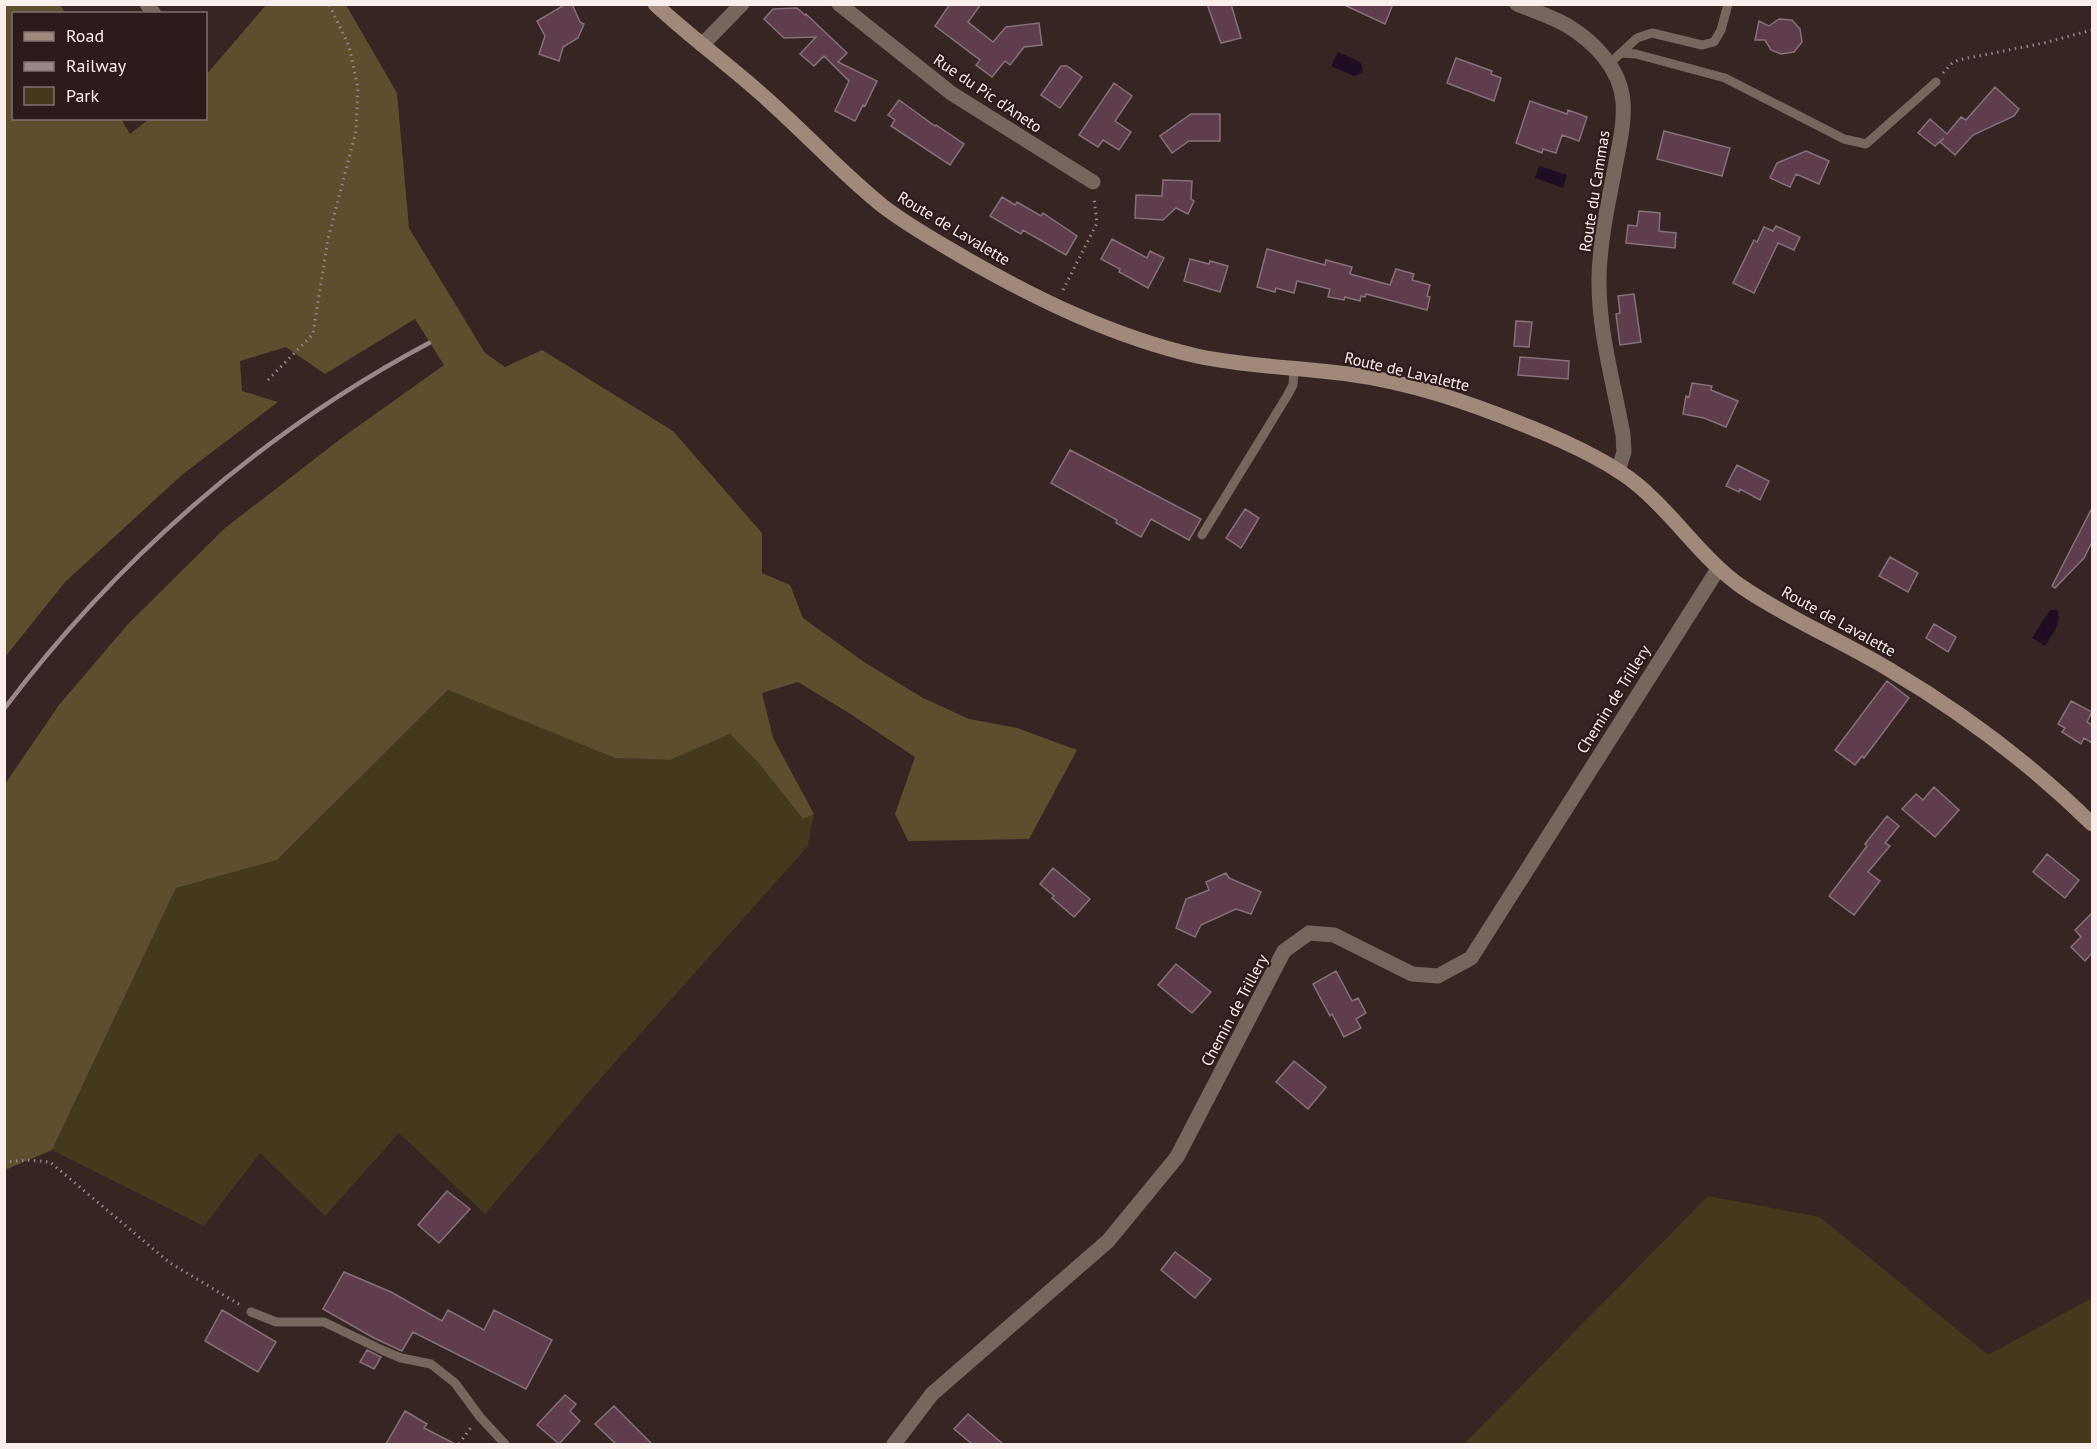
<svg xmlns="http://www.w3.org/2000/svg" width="2097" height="1449" font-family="'PT Sans',sans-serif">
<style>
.green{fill:#44381d}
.forest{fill:#5d4e2e}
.water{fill:#1f0d24}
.building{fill:#5f3d4c;stroke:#847179;stroke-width:1.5}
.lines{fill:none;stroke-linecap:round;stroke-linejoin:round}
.path{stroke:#968786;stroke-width:3;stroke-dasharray:1.5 4.5;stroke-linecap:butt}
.lane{stroke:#75675e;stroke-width:9}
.street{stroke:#75675e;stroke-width:15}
.secondary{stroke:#a0897a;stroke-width:15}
.rail{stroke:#988988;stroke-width:4.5}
.labels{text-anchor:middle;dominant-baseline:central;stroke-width:4.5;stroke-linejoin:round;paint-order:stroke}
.street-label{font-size:16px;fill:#fbefee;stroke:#2c1b1a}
</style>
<rect width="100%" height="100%" fill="#372524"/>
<path class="green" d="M448 690 615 758 670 760 730 734 756 760 803 819 814 814 808 846 593 1087 485 1214 399 1133 325 1216 260 1153 204 1226 52 1150 176 888 277 860Z
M1708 1196 1820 1217 1988 1355 2092 1298V1444H1464Z"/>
<path class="forest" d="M5 4 63 5 61 6 65 13 14 14V118L121 119 130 134 149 119 206 118V75L266 5H346L397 93 409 228 485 353 505 367 542 350 673 431 762 533V573L790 585 803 618 864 662 923 698 969 719 1017 728 1077 750 1029 839 908 841 895 814 915 757 849 713 798 682 762 693 773 738 814 814 803 819 756 760 730 734 670 760 615 758 448 690 277 860 176 888 52 1150 5 1170V784L59 705 128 624 225 528 343 437 444 365 415 319 325 374 286 347 240 361 242 391 278 402 183 474 65 582 5 657Z"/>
<path class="water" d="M1338 52 1360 62 1363 69 1362 72 1354 76 1331 66Z
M1539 166 1567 175 1563 188 1535 178Z
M2050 610H2057C2063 623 2052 635 2045 646L2032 638Z"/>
<path class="building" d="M566 4H572L580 22 584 24 578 38 563 47 559 61 539 54 545 36 537 21Z
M950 4H981L968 22 993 42 1006 27 1039 23 1042 45 1024 47 1010 65 1005 61 992 77 976 65 980 60 935 26Z
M1207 4H1231L1241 38 1221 43Z
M1342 4H1393L1385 24Z
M797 8 805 15 806 14 847 53 838 62 877 81 865 106 863 105 855 121 835 111 849 81 824 56 814 66 800 54 816 37 784 38 764 19 773 9Z
M1779 19 1792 20 1800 29 1802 42 1794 52 1781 54 1771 50 1765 40H1755L1759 21 1769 26Z
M1456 58 1492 71 1491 74 1501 78 1494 101 1447 83Z
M1061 66H1067L1082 77 1060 108 1041 95Z
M1114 83 1132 96 1115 121 1131 132 1119 150 1103 140 1098 147 1079 135Z
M1995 87 2019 109 2014 116 1973 135 1955 155 1940 142 1944 138 1935 146 1918 133 1930 119 1947 134 1961 117 1966 120Z
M899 100 935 126 936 125 964 144 950 165 891 126 895 120 888 115Z
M1530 101 1567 114 1568 110 1587 117 1579 141 1562 135 1556 153 1543 149 1542 153 1516 143Z
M1191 114H1220V141H1189L1172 153 1160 136Z
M1664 131 1730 148 1722 176 1657 159Z
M1806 151 1829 161 1819 184 1796 174 1790 187 1770 178 1777 163Z
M1163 180 1192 181 1191 199 1194 201 1188 214 1176 208 1163 220 1135 218 1136 195 1162 196Z
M1002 197 1015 205 1017 202 1041 216 1043 213 1077 236 1066 255 1023 230 1021 234 990 216Z
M1639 211 1660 213 1659 231 1676 233 1675 248 1626 243 1628 225 1637 226Z
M1776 226 1800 237 1794 250 1778 243 1754 293 1733 283 1754 240 1757 242 1764 227 1773 231Z
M1112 239 1147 258 1150 251 1164 258 1148 288 1119 272 1120 269 1101 259Z
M1267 249 1325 265 1326 260 1352 267 1350 274 1390 285 1396 269 1414 274 1412 280 1430 285 1427 296 1430 297 1427 310 1366 294 1365 297 1361 296 1360 301 1345 297 1344 300 1328 297 1330 289 1297 281 1294 293 1276 288 1275 292 1257 287Z
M1190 259 1209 264 1210 261 1228 266 1220 292 1184 281Z
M1634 294 1641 342 1620 345 1616 314 1620 313 1618 296Z
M1516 321 1532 322 1529 347 1514 346Z
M1520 357 1569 361 1568 379 1518 375Z
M1692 383 1712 386 1711 390 1738 401 1726 427 1704 418 1683 414 1686 396 1689 397Z
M1070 450 1201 519 1189 540 1151 519 1141 537 1116 523 1117 520 1051 483Z
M1737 465 1769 481 1760 500 1740 489 1739 492 1726 486Z
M2092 508V542L2084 558 2055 588 2052 586Z
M1245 509 1259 518 1241 548 1226 538Z
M1890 557 1918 573 1908 592 1879 576Z
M1934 624 1956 637 1948 652 1926 638Z
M1887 681 1909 698 1864 758 1862 756 1855 765 1835 750Z
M2071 701 2092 712 2087 722 2092 725V743L2084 738 2081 744 2062 732 2065 728 2058 724Z
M1934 787 1959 810 1935 837 1902 809 1916 794 1923 800Z
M1887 816 1899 826 1885 843 1890 846 1868 872 1880 881 1854 915 1829 896 1867 846 1865 844Z
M2047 854 2079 880 2065 898 2033 872Z
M1053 868 1090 899 1074 917 1052 898 1054 896 1040 884Z
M1226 873 1229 878 1261 892 1251 914 1236 909 1201 925 1195 937 1176 928 1186 899 1209 890 1206 882Z
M2092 913V953L2085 961 2071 947 2081 937 2075 930Z
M1176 964 1211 992 1192 1013 1158 985Z
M1336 971 1352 1001 1358 998 1366 1013 1356 1019 1361 1028 1344 1037 1332 1014 1330 1016 1313 984Z
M1294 1061 1326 1087 1308 1109 1276 1082Z
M447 1191 470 1209 439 1243 418 1225Z
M1175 1252 1211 1279 1195 1298 1161 1270Z
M344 1272 391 1292 442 1321 448 1310 484 1330 494 1310 552 1340 526 1389 413 1332 402 1351 374 1338 323 1309Z
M222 1310 276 1342 258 1372 205 1341Z
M367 1350 381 1357 374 1369 360 1362Z
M565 1395 576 1404 570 1411 580 1421 559 1444 537 1425Z
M614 1406 652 1444H616L595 1424Z
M405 1411 427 1424 424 1428 455 1444H386Z
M968 1414 1003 1444H972L954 1429Z"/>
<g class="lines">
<path class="path" d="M1943 73 1951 64 1958 60 2044 43 2092 30
M1063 290 1097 223 1094 198
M268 380 313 334 328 239 356 131 358 88 349 46 329 4
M4 1162 27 1160 50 1162 170 1263 242 1306
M459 1444 472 1426"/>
<path class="lane" d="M1621 53 1636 54 1725 78 1844 139 1866 144 1936 82
M1609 64 1637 38 1652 33 1702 45 1714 42 1721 30 1728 4
M1202 535 1287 396 1293 385 1294 368
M251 1312 276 1322H324L382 1350 401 1358 431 1364 455 1383 480 1417 505 1444"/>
<path class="street" d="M147 4 154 14
M839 4 951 93 1093 182
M1517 4C1534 11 1553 17 1568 26 1594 42 1620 68 1623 101 1625 125 1618 149 1614 173 1607 208 1600 242 1599 277 1598 330 1614 384 1623 435L1624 452 1618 471
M702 45 742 4
M894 1444 932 1394 1108 1241 1177 1157 1284 951 1309 933 1334 935 1412 974 1438 976 1471 958 1718 569"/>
<path class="secondary" d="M655 4C688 35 725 62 759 92 802 129 840 172 884 207 909 226 936 241 963 257 1036 299 1114 337 1197 356 1247 367 1298 367 1348 374 1410 382 1470 403 1527 426 1562 440 1611 462 1639 486 1676 517 1702 559 1742 587 1789 619 1842 641 1890 670 1963 713 2032 765 2092 824"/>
<path class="rail" d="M4 709C118 558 262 432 429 343"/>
</g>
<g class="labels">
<g class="street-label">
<text transform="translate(988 93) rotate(34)">Rue du Pic d'Aneto</text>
<text transform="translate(1594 191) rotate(-81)">Route du Cammas</text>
<text transform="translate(954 228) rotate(31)">Route de Lavalette</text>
<text transform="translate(1407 371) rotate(13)">Route de Lavalette</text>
<text transform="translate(1839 621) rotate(29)">Route de Lavalette</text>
<text transform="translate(1613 699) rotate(-58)">Chemin de Trillery</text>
<text transform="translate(1234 1010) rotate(-62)">Chemin de Trillery</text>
</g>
</g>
<rect width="2097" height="1449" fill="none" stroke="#fbefee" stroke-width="12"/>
<rect x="12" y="12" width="195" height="108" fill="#2c1b1a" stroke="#7f706f" stroke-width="1.5"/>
<rect x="24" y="32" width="30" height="9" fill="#a0897a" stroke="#7f706f" stroke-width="1.5"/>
<text x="66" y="42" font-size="18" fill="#fbefee">Road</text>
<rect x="24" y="62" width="30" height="9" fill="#988988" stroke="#7f706f" stroke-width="1.5"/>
<text x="66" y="72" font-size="18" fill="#fbefee">Railway</text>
<rect x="24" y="87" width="30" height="18" fill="#44381d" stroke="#7f706f" stroke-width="1.5"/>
<text x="66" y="102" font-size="18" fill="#fbefee">Park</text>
</svg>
